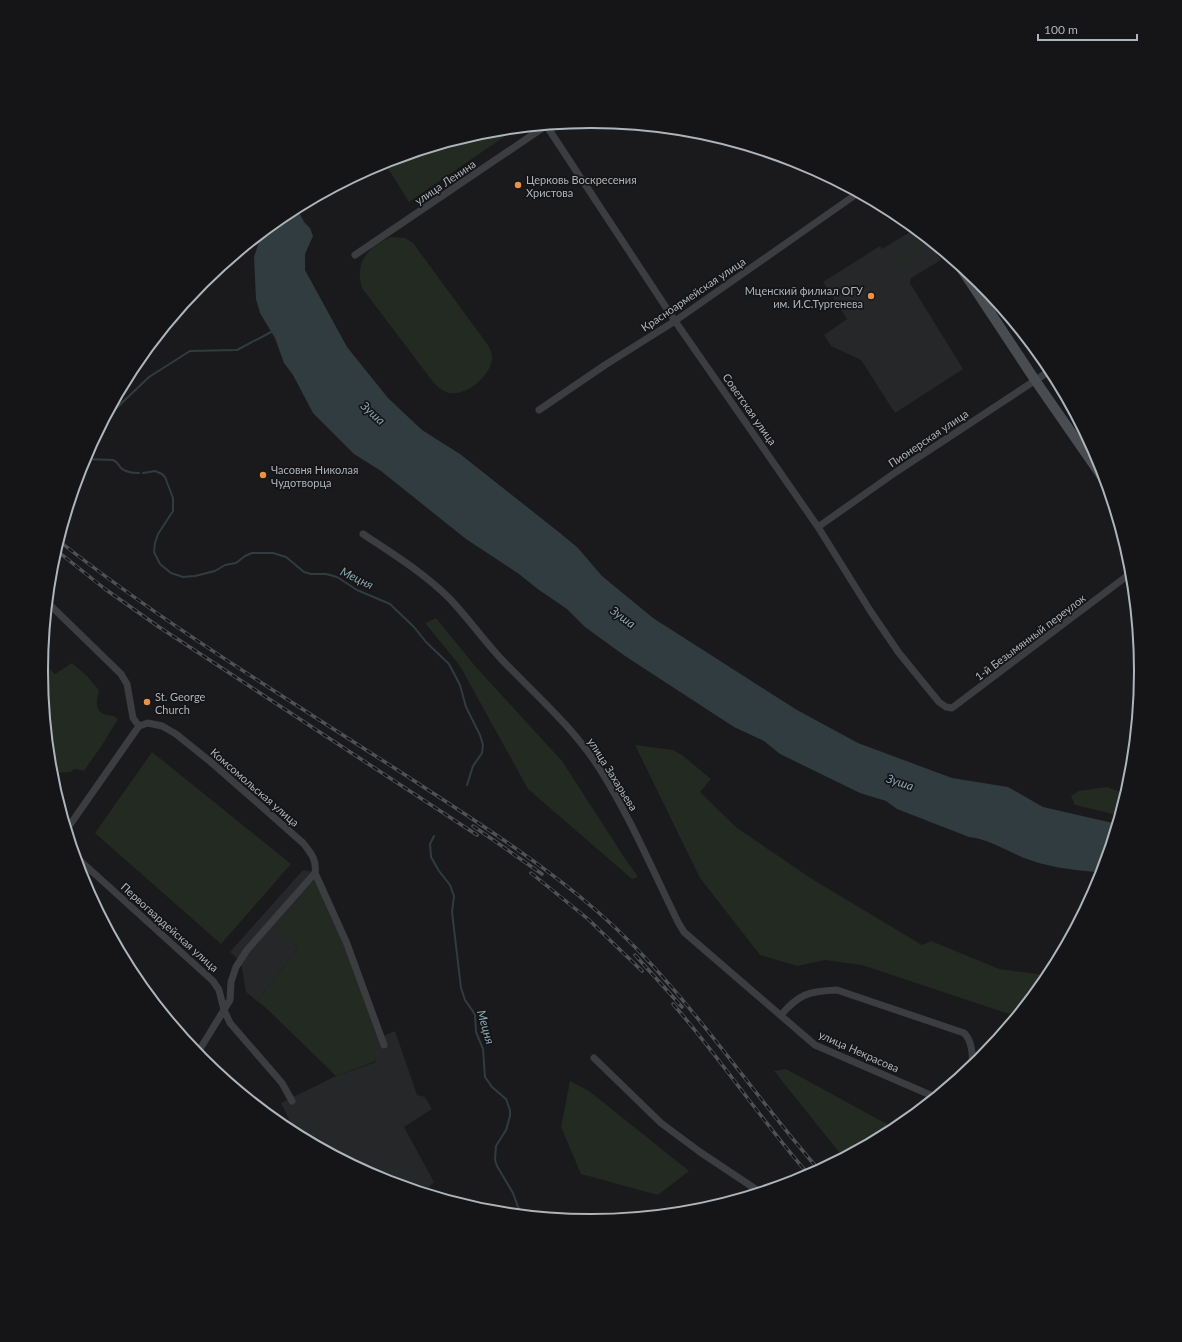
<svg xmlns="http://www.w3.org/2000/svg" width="1182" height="1342" font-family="Lato,sans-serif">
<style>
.built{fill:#262729}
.green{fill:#222a22}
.water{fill:#303c40}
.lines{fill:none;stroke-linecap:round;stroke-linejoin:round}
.stream{stroke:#303c40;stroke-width:2}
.street{stroke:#3b3d41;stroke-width:7}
.secondary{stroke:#494d51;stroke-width:10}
.rail-casing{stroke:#4e5256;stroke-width:3.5}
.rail{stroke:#151517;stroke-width:2;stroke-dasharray:6;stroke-linecap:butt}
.poi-dot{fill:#e99245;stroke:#151517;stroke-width:1.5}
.labels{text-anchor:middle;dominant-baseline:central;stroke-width:3.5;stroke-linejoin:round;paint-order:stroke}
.poi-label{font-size:11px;fill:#adb4bb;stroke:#151517;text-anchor:start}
.street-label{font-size:11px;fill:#adb4bb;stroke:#151517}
.water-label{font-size:12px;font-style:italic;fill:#87a7b3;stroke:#151517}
.rim{fill:none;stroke:#adb4bb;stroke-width:2}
</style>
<rect width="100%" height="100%" fill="#1a1a1c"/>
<path class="built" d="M915 229 927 239 941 260 911 278 910 283 963 369 895 413 861 360 831 346 824 335 847 319 823 282 880 246 882 249Z
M303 870 319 873 278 927 298 948 257 1001 246 992 241 962 230 952Z
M395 1031 417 1095 425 1097 432 1109 404 1127 434 1182 426 1190 428 1193 380 1179 296 1134 281 1103 336 1076 376 1062 372 1050 383 1036Z"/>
<path class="green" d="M517 128 409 202 384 162 484 132Z
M391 237 405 238 413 243 488 345C490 349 492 353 492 357 492 376 464 399 446 392 441 390 437 386 433 382L362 288C354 262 368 247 391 237Z
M924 239 926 242 894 263 892 261Z
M436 618 475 666 562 761 624 857 638 877 632 879 528 789 460 666 425 623Z
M72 663 87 676 99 690C95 706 95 715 114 716L118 719 102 745 84 771 75 769 70 772 55 773 52 778 41 670 50 669 55 674Z
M635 745 673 750 682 755 711 779 700 792 737 828 812 879 922 945 931 941 999 969 1046 975 1048 977 1028 1001 1009 1014 862 965 825 960 797 966 760 955 700 878Z
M152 752 291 864 221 944 95 833Z
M1107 787 1126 794 1119 816 1105 812 1075 805 1071 796 1079 791Z
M319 873 350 941 383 1036 373 1050 376 1061 336 1076 265 1007 257 1001 298 948 277 927Z
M786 1069 896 1129 843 1157 774 1071Z
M570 1081 589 1091 689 1171 658 1195 581 1174 561 1127Z"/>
<path class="water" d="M297 208 304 222 310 228 313 236 305 254V270L347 347 388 398 422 430 460 454 560 533 578 548 602 576 653 618 797 710 858 743 952 778 1008 787 1043 807 1117 824 1101 874 1097 872C1072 870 1047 867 1024 858 1005 850 988 839 969 837L897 809 886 801 860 793 780 754 764 741 734 727 625 656 585 627 567 609 539 590 519 574 466 539 381 471 354 454 313 413 293 375 284 363 275 338 260 313 256 299 254 257 262 233 286 214Z"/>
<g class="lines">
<path class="stream" d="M105 419 149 377 190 351 237 350 273 331
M83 459 113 460C118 462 118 465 121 468 125 472 133 473 139 473
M143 473 155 471 162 474 165 477 173 498V511L158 534 155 543 154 552 160 564 171 573 183 577 195 576 215 571 225 565 236 563 245 556 252 553H273L286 557 304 572 311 574H326L337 577 357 590 390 604 414 627 426 642 449 664 460 685 466 707 480 735 483 745 482 753 473 766 467 785
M434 836 430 844 431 857 439 871 450 885 454 896 452 912 461 988 465 1000 472 1010 475 1015 476 1032 483 1049 485 1077 492 1087 506 1099 510 1110V1116L506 1130 496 1146 495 1160 497 1166 513 1193 518 1207 523 1214"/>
<path class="street" d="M546 125 675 321 818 527 871 612 899 653 939 702 946 707 952 708 1131 573
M355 255 547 125
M539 410 605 365 675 321 858 193
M818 527 896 472 1051 370
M363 534C393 554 424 573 450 599 468 618 484 641 503 661 537 696 575 729 601 771 631 819 653 871 678 922L684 932 692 939 815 1045 935 1097
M48 603 121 674 127 684 133 718 139 726
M139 726 148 723 162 726 176 734 212 763 303 843C311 853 317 860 315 873L347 944 384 1045
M67 829 139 726
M75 856 213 981 219 990 224 1010 230 1023 282 1083 292 1101
M781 1015C799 994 809 991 837 990L964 1033C972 1040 973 1056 972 1066
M197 1054 230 1000 231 982 236 967 247 950 315 873
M594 1058 661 1123 700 1152 760 1192"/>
<path class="secondary" d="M959 265 1035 380 1105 481"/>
<defs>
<path id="rail" d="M59 541C172 630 298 705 419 784 480 824 543 864 598 912 684 987 744 1084 819 1170
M56 550 105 589 159 627 477 835
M473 826 542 874
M531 873 588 919 642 971
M635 955 682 1007
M673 1004C721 1059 761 1120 809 1175"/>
</defs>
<use href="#rail" class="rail-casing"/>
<use href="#rail" class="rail"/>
</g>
<g class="poi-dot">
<circle cx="518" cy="185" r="4"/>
<circle cx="871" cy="296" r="4"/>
<circle cx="263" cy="475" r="4"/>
<circle cx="147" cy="702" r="4"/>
</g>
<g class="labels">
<g class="poi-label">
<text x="526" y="179">Церковь Воскресения<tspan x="526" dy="13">Христова</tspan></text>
<text x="863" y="290" text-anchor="end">Мценский филиал ОГУ<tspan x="863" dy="13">им. И.С.Тургенева</tspan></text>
<text x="271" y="469">Часовня Николая<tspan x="271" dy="13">Чудотворца</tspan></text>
<text x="155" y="696">St. George<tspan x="155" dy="13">Church</tspan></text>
</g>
<g class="street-label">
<text transform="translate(445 182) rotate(-34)">улица Ленина</text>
<text transform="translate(693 294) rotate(-34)">Красноармейская улица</text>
<text transform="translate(750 409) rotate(55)">Советская улица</text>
<text transform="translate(928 438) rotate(-34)">Пионерская улица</text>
<text transform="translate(1030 637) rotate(-37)">1-й Безымянный переулок</text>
<text transform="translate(613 774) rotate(58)">улица Захарьева</text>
<text transform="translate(255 787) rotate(41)">Комсомольская улица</text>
<text transform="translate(170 927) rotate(42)">Первогвардейская улица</text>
<text transform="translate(859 1051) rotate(24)">улица Некрасова</text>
</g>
<g class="water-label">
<text transform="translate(373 413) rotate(42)">Зуша</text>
<text transform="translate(357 578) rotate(26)">Мецня</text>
<text transform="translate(623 617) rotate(36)">Зуша</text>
<text transform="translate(900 782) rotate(18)">Зуша</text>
<text transform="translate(486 1027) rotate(74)">Мецня</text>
</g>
</g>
<path d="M0 0H1182V1342H0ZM48 671a543 543 0 1 1 1086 0a543 543 0 1 1-1086 0Z" fill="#151517" fill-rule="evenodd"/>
<path class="rim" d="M48 671a543 543 0 1 1 1086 0a543 543 0 1 1-1086 0Z"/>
<path d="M1038 34v6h99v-6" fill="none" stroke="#adb4bb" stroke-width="2"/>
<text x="1044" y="34" font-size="12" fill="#adb4bb" stroke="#151517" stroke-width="3" paint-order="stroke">100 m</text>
</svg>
